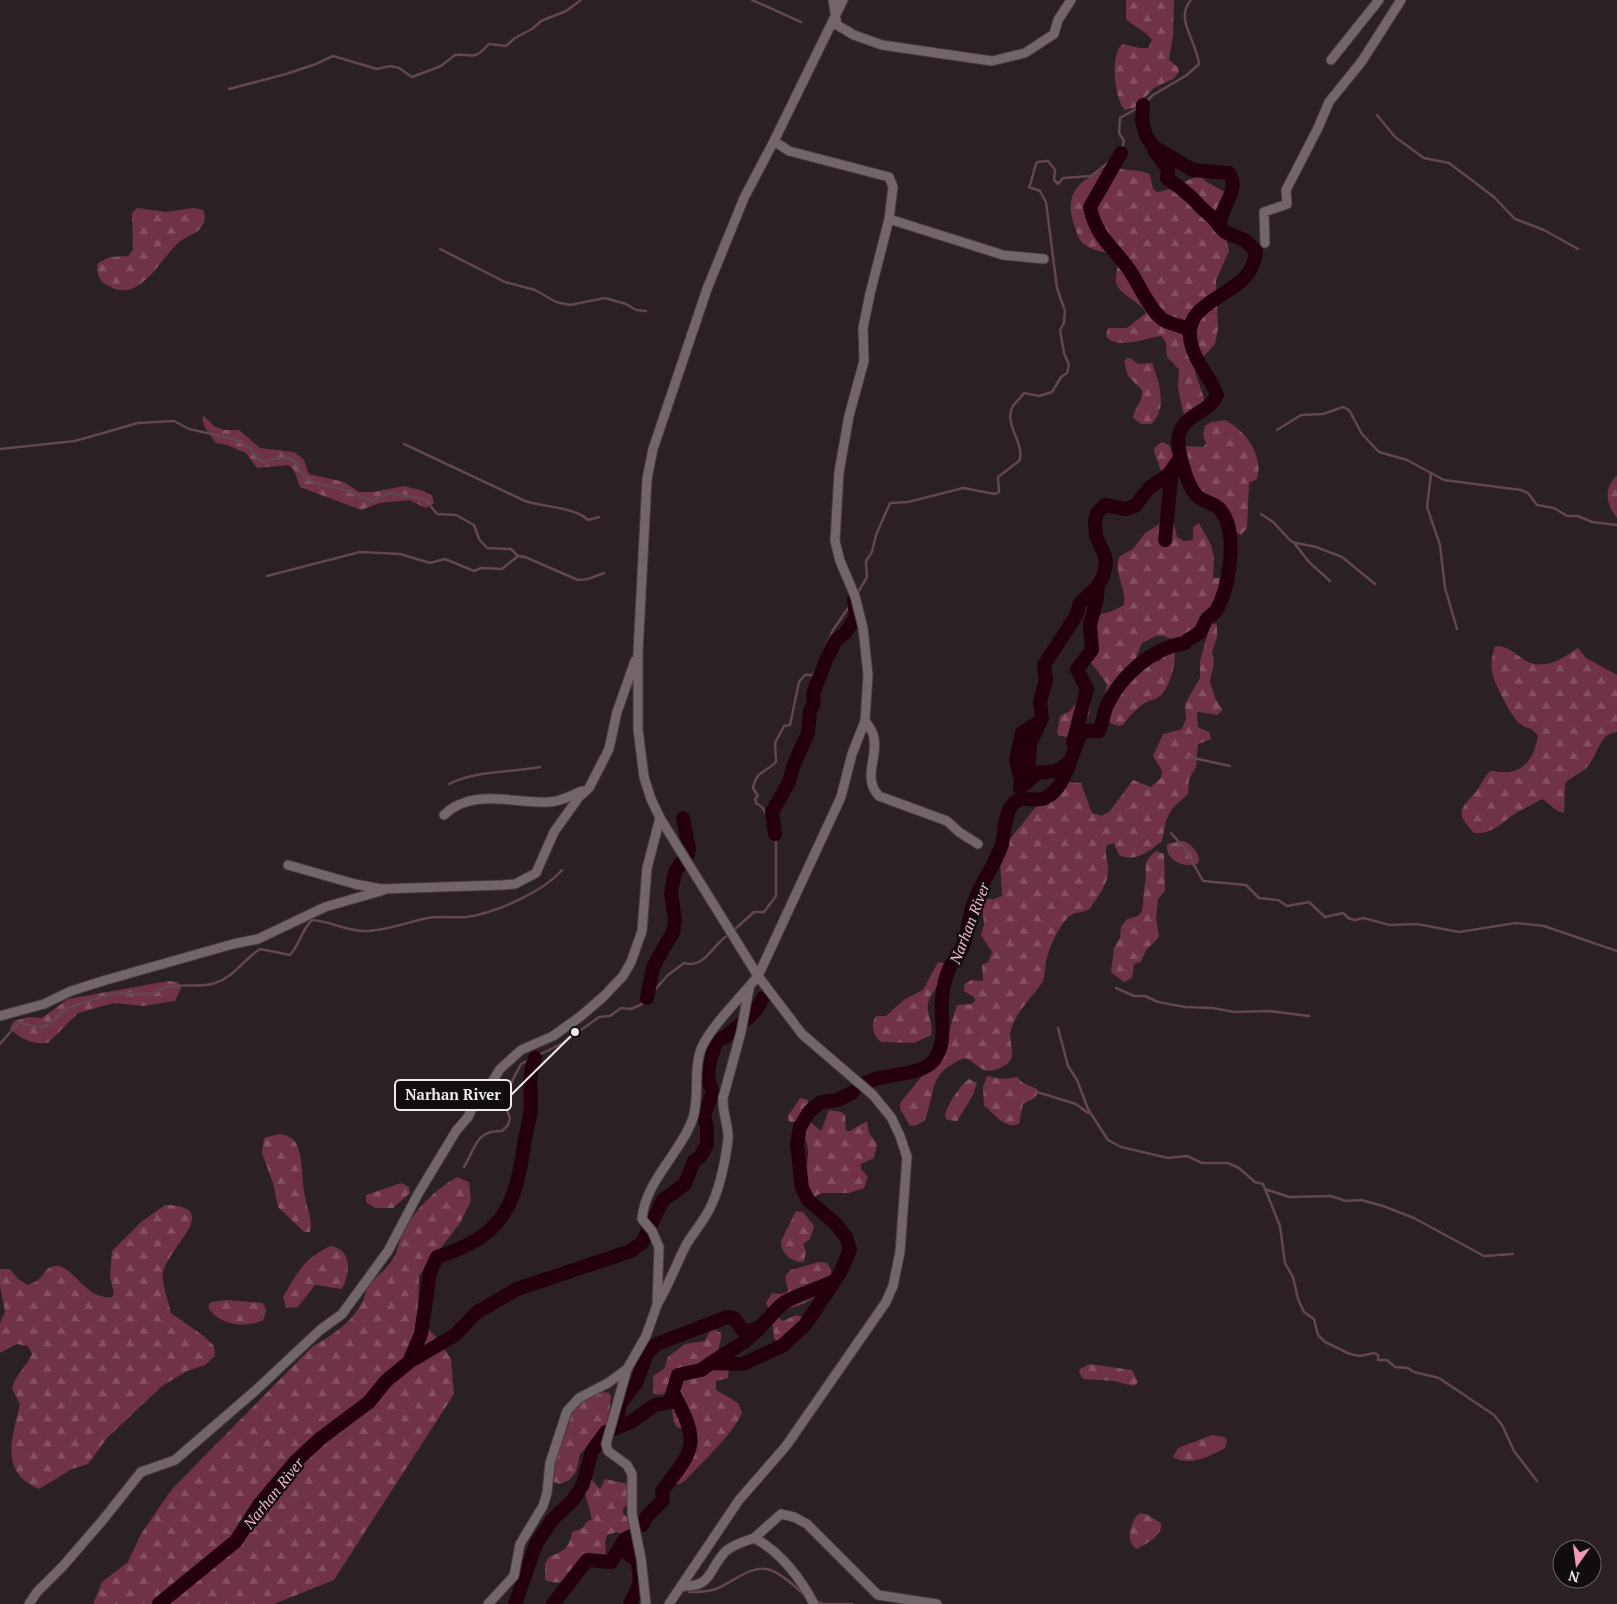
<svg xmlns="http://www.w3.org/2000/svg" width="1617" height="1604" font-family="'PT Serif',serif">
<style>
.forest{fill:url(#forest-firs)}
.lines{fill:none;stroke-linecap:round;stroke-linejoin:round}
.stream{stroke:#624650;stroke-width:2.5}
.river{stroke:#24000d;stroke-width:14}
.minor-casing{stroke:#453c3e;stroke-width:11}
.minor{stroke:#73666a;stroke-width:9}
.labels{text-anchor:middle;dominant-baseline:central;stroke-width:4.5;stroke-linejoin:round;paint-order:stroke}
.water-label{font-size:15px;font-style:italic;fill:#f4b8c9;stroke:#110c0d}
.leader{fill:none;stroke:#f1e9eb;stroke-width:2}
.callout-dot{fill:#f1e9eb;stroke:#110c0d;stroke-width:2}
.callout{fill:#110c0d;stroke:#f1e9eb;stroke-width:2}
.callout-label{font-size:15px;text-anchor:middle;font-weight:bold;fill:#f1e9eb}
</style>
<defs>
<pattern id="forest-firs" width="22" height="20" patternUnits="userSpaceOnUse" patternTransform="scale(1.25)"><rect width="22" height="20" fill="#6f3247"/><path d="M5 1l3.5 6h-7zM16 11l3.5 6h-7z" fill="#845062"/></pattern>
</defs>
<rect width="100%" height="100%" fill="#2b2124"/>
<path class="forest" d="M1126 0H1175L1174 2 1173 35 1169 60 1178 67 1179 72 1173 79 1154 88 1136 107 1125 110C1115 101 1109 53 1123 44L1140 48H1148L1152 40C1146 31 1134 27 1126 19Z
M1109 166C1123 171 1137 169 1150 174L1153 189 1157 192C1176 190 1187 177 1202 177L1205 181 1225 192 1228 206 1217 219 1215 225 1227 242 1229 251 1216 280 1218 328 1215 344 1197 364 1195 372 1205 401 1192 420 1184 416 1178 388 1179 369 1167 357 1166 343 1162 336C1148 337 1116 351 1106 336L1108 328H1127L1146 313C1140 301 1118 294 1116 282 1115 274 1119 266 1118 257 1107 251 1095 252 1085 245 1078 241 1077 232 1074 225 1063 190 1081 181 1109 166Z
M137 208 166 212 193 208 203 210C205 215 206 219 203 224 198 234 190 234 182 240 159 257 140 309 104 283 98 278 96 270 98 263L110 257 128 256 133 250 132 213Z
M1127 358 1132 359 1138 364 1152 363 1154 368C1160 386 1167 410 1151 424H1141L1133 418C1134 406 1143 404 1142 390L1128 376 1124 362Z
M204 416 214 426 224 430H239L260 448 294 452 304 460 309 474 344 482 359 492H373L404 486 424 491 432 496 434 503 426 508 409 500 380 503 361 510 300 487 294 470 288 465 257 468 246 453 227 445 216 443 205 428 202 418Z
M1225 420C1245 430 1264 455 1257 479L1249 483 1247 528 1241 535 1231 530 1223 505 1197 491 1183 456V446L1203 447 1206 444 1203 434 1205 426 1211 422Z
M1162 442 1169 445 1175 461 1167 473 1161 471 1154 451 1155 447Z
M1617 476V517C1606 506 1603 487 1617 476Z
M1166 514 1172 515 1177 537 1184 541 1193 540V527L1199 523 1211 545 1214 559 1213 578H1224C1227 605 1198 631 1176 641L1164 636H1156L1142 643 1132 668 1111 694 1107 695 1105 693 1107 684 1090 661C1088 646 1093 643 1096 629 1098 623 1096 619 1101 614L1110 612 1124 605C1127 588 1112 572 1120 556L1133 549 1145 533 1158 525Z
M1211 622 1217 625V637L1212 652 1214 662 1210 682 1216 700 1223 710 1217 715 1199 712 1197 713 1198 727 1209 732 1211 739 1198 744 1196 767 1189 779 1188 794 1172 809 1166 820 1162 841C1149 851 1136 863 1119 855L1114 843 1107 845C1104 855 1108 859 1108 869 1109 884 1097 897 1090 909 1085 912 1080 912 1075 913 1062 917 1049 948 1046 961 1045 968 1045 978 1042 983 1031 999 1016 1011 1011 1030 1007 1045 1021 1058 1002 1067 981 1077 980 1064 965 1058 927 1073 937 1089 925 1120L917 1125 910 1126 900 1109V1103L938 1057 944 1047 957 1005 971 1004 975 1001V998L964 991V985L971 980 983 981 982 965 988 962 992 952 981 935 984 925 982 902 983 899H994L1002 896 1000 862 1010 839 1039 803 1050 798 1066 782 1081 783 1092 813 1102 816 1110 811 1133 780 1151 787 1161 778 1162 771 1153 756 1163 734 1182 729 1186 719 1185 704 1200 678V661Z
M1495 646C1508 646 1513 652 1523 659 1543 672 1562 659 1578 648L1586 658 1617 675V732C1599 733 1598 756 1587 767 1581 774 1571 776 1565 784L1564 813C1555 812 1550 803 1542 799 1533 804 1523 809 1513 815 1500 824 1493 834 1474 833 1457 814 1458 811 1474 794 1481 787 1483 778 1490 771 1497 771 1505 773 1510 772 1529 768 1535 752 1538 736 1530 725 1528 730 1520 724 1512 718 1496 686 1493 676 1490 667 1492 655 1495 646Z
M1173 649C1179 659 1169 689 1160 696 1156 700 1149 700 1145 703 1136 708 1129 717 1123 725L1118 726 1105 721C1102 708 1136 664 1149 661 1152 660 1157 662 1160 661L1165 651Z
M1079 699 1091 701 1089 715 1080 719 1068 737 1059 736 1057 733 1060 716 1070 711Z
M1182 841C1190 842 1200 853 1199 861L1197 864C1183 868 1165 860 1167 844Z
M1156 851 1164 854 1165 891 1158 899 1156 918 1159 937 1146 950 1141 962 1134 964 1132 978 1124 982 1111 972 1114 948 1120 938 1121 927 1127 919 1138 916 1142 911C1144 901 1143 893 1145 883 1148 867 1140 864 1156 851Z
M938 962 949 964C946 980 932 989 928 1003 926 1014 934 1024 931 1035L914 1043 881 1042C873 1035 870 1025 876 1016H886L905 999 923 990Z
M168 981 178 982 181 988 175 1001 143 1006 114 1003 78 1013 49 1042C37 1047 18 1038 10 1028L14 1021 29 1017 42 1018 68 999Z
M987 1076 1002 1079 1017 1077 1023 1083 1037 1089C1039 1100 1030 1099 1023 1104L1019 1124C1004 1130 996 1114 984 1106L983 1087Z
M969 1079 977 1083 973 1095 957 1121 947 1120 945 1116C947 1105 960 1085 969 1079Z
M800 1098 808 1100V1108L801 1122H789L788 1116Z
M829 1110 841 1112 845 1115 846 1131H850L867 1121 869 1133 877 1144 874 1158 861 1164V1169L868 1177 864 1188 849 1193H821L814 1197C798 1186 809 1167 808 1151 808 1140 801 1136 804 1124L809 1121 821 1131Z
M279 1134C286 1135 292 1137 296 1143 304 1160 301 1180 305 1197 307 1209 313 1219 310 1232H304L278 1207 273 1183 262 1153 264 1138Z
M457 1177 469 1182 471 1201 460 1223 419 1276 418 1319 436 1337 451 1359 454 1394 334 1580 274 1604H93L102 1582 128 1562 141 1534 172 1489 312 1347C336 1333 364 1315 367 1285 378 1276 389 1267 396 1254 398 1248 399 1241 402 1235 414 1210 433 1191 457 1177Z
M401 1183 409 1187 410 1193 393 1208H375L366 1202V1195Z
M165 1205C224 1206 169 1246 163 1272 161 1280 169 1304 171 1313L205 1337 214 1346 215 1356 205 1365 187 1371 162 1386 107 1438 88 1464 72 1469 39 1489C0 1472 11 1442 20 1404L12 1389C15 1375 26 1367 32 1354L28 1346 17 1344 0 1353V1323L5 1312 0 1286V1269H10L18 1279 28 1285C32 1283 36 1282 39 1279 44 1275 46 1267 54 1266 73 1263 85 1301 112 1297L114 1294 110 1276 112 1251 141 1222Z
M796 1211 803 1212 814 1226 810 1239 803 1244 806 1251 804 1262C791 1262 781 1254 781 1241Z
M331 1246C353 1250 350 1274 342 1289L315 1285 298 1307 286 1308 283 1297C297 1273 305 1257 331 1246Z
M819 1262 827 1263 831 1269 832 1277C826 1282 823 1289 817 1295 807 1305 783 1312 769 1309L766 1303 772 1293 781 1294 788 1291 785 1276 791 1270Z
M227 1300 262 1303C268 1309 266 1314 263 1320 246 1329 216 1325 208 1306L211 1302Z
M796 1315 803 1317 808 1323C805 1340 795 1344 779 1343L774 1338 772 1318 778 1317 783 1321Z
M715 1330 721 1333C722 1344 715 1351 718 1363L729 1368 728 1378 716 1381V1390L738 1403 742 1413C733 1434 703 1461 686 1480 680 1484 677 1486 670 1482L668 1478 685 1446 687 1431C684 1429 678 1428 676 1426 669 1417 674 1399 675 1389L672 1387C665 1393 662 1397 653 1393V1376L664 1369 668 1357 685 1344 705 1341 709 1332Z
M1089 1364 1132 1370 1138 1382 1134 1386 1114 1381 1083 1379 1079 1372 1080 1369Z
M604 1392 609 1393 611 1396 608 1425 580 1454 576 1472 569 1480 560 1484 554 1482 551 1475 553 1468 570 1420 572 1408 586 1398Z
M1212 1435 1224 1437 1227 1440 1225 1448C1210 1456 1190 1467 1173 1457L1178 1448Z
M588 1479 593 1481 600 1489 605 1479 628 1484 629 1502 623 1509V1514L631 1520 634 1529 631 1536H624L617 1532 607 1535 605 1542 607 1564 604 1567H600L594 1560 586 1556 579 1560 570 1578C561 1583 555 1584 545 1580V1564L549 1557C562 1552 570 1548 572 1532L583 1528 586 1522 592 1519 584 1489Z
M1139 1513 1146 1514 1161 1523C1162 1537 1148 1542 1137 1549 1124 1541 1131 1522 1139 1513Z"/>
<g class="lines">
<path class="stream" d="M752 0 801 22
M229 89 286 74 316 64 333 56 377 69 390 66 399 68 412 77 441 66 455 55C475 53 472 62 489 44L506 46 515 38 532 29 541 21 566 11 581 0
M1377 115 1395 137 1424 158 1449 163 1494 197 1515 219 1544 230 1578 249
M440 249 505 282 535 290 556 302 570 305 605 298 626 304 636 310 646 311
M1277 430 1301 415 1323 414 1343 407 1349 410 1362 434 1379 452 1407 460 1444 480 1521 490 1528 493 1537 505 1554 508 1567 516H1578L1592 522 1617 525
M404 444 525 501C542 507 575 507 588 520L599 517
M0 449 75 441 138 423 174 421 189 429 234 439 251 449 260 461C271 462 280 455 290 459 301 462 299 474 307 479 317 485 337 487 348 491 357 493 363 499 372 501L389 493 425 499 437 514 456 515 474 525 479 539 487 548 511 549 518 556
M1431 474 1427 507 1440 545 1445 588 1457 629
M1261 514 1273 522 1292 542 1316 547 1342 557 1375 584
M1295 544 1309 562 1330 581
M267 576 360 552 400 554 430 563 445 559 474 571 481 568 502 569 518 556 525 557 578 580 588 579 604 573
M857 594 867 577 866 561 872 552 876 535 890 503 908 502 963 488 995 494 999 492 998 477 1019 461C1026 445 1004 425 1012 408 1014 403 1021 398 1024 393L1039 396 1052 392 1061 377 1067 373 1069 365 1064 353 1060 330 1064 323 1065 311 1057 288 1046 202 1040 191 1029 187C1033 179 1033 170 1037 162L1048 161 1055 170 1054 180 1058 184 1063 178 1091 176 1121 153 1124 141 1119 133 1120 118 1143 105 1153 95 1187 75 1199 64C1197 41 1174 19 1191 0
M1189 757 1230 766
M449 784C477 770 509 773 540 767
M1171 833 1185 849 1203 881 1246 885 1259 898 1278 900 1287 906 1309 902 1325 917 1343 913 1348 918 1355 920 1363 918 1390 925 1417 924 1459 932 1516 923 1544 926 1617 951
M734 930 754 912H764L776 896V843L773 825 762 807 756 803 755 799 758 796 753 788C757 769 766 773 776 762L775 743 784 726 790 725 799 682 805 675H813L815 672 833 630 853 601
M1116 988 1134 996H1145L1158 1002 1185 1007 1213 1008 1234 1012 1269 1011 1309 1016
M1058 1028 1068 1066 1077 1080 1088 1109 1108 1140 1121 1147 1168 1158 1187 1156 1202 1163H1228L1239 1168 1255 1182 1263 1184 1280 1226 1285 1263 1293 1277 1298 1299 1304 1312 1314 1319 1318 1335 1325 1342 1350 1354 1360 1356 1374 1353 1378 1355V1360H1387L1395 1367 1408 1368 1414 1372 1439 1378 1494 1415 1502 1425 1514 1451 1537 1481
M0 1044 18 1023C26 1023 34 1027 41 1027 51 1027 59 1012 69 1008 77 1004 112 993 120 993 129 992 139 996 147 994 156 993 164 987 172 986 186 984 201 988 215 983 234 977 244 959 260 949L290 955C300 944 301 931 312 920 330 921 346 931 364 931 386 931 407 922 428 918 441 916 454 918 466 917 495 913 543 892 562 870
M1037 1092 1076 1104 1088 1113
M464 1167C476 1147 476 1130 502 1131L508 1125 510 1118 505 1105 508 1089 521 1064 563 1043 599 1017 610 1016 621 1008 631 1009 642 1004 668 975 684 963C705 969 711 946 728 935
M1265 1189 1289 1197 1331 1196 1346 1201 1361 1200 1383 1206 1414 1218 1484 1256 1513 1254
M689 1592C699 1592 708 1592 716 1589 734 1582 751 1564 770 1570 783 1574 795 1587 805 1595
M816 1601 823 1604H852"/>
<path class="river" d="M1154 150 1168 169 1167 178C1178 186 1188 193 1198 204 1205 213 1213 215 1220 227
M1121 153 1090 207C1096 238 1114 247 1130 271 1140 286 1148 307 1162 319 1170 325 1182 324 1190 331
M1165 540 1171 478 1175 467
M1073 743 1087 689 1077 669 1092 650 1090 625 1097 598 1098 585 1103 577 1106 564 1105 556 1096 536 1095 521 1097 513 1105 505 1126 509 1135 506 1149 488 1169 474 1180 458
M1025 784 1028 773 1030 744 1042 718 1040 701 1046 680 1044 665 1076 616 1080 603 1098 586
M1025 784 1037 773 1057 771 1068 763
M1020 789 1021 780 1016 760 1022 733 1039 722
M683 818 689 849 687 856
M775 834 772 812 789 782 794 764 808 733 810 711 814 703 813 694 826 660 836 640 845 633 856 617 854 599
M647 998 653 967 673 932 675 920 671 893 675 872 681 863
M747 1019 756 1010 763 998
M863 1084C883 1072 921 1077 934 1060 948 1041 940 1019 942 998 943 987 946 975 951 965 956 958 962 951 964 943 968 929 969 915 974 902 981 882 996 864 1002 844 1005 832 1004 814 1013 804 1023 794 1033 803 1045 798 1066 789 1071 753 1081 734L1085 731H1099C1103 723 1103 714 1107 705 1122 675 1152 648 1185 643 1189 637 1195 637 1200 632 1203 628 1204 623 1207 619 1210 616 1213 614 1216 611 1229 589 1237 538 1224 515 1216 501 1207 505 1197 496 1187 486 1176 449 1179 435 1184 414 1209 413 1217 395 1211 378 1197 365 1192 347 1179 305 1227 299 1246 276 1252 269 1255 260 1256 251L1244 240 1225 232 1220 227C1219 206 1241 192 1229 173L1193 170 1154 147 1146 136 1142 121 1143 105
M409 1362 455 1335 476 1313 517 1289 631 1251 642 1243 663 1200 685 1184 694 1161 700 1157 707 1145V1128L704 1115 713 1092C703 1073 711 1059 717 1040L724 1038 741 1024
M711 1363 744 1342 759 1329
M617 1418 620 1404 637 1382 647 1353 657 1344 727 1317 734 1318 743 1331C765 1333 770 1310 787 1301 801 1293 818 1289 832 1282
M638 1525H642L647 1516 663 1500 662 1491C697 1446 699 1443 673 1392
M159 1604 236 1541 259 1505 295 1462 321 1438 369 1402 386 1381 409 1362 421 1334 430 1272 437 1257C501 1237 515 1209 524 1145 526 1132 530 1120 531 1107 531 1089 528 1075 535 1058
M515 1604 536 1544 552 1520 573 1500 583 1484 592 1451 606 1432 631 1422 655 1405 670 1402 678 1375 701 1370 711 1363 743 1364 782 1346 805 1325 840 1273 850 1250 846 1237 836 1224 808 1200 802 1188 797 1144 800 1127 809 1112 821 1102 838 1100 853 1092
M553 1604 587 1560 611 1562 625 1539 634 1535
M630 1604 640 1583 638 1561 628 1554 634 1535"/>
<defs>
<path id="minor" d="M833 0 837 25 854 35 882 45 992 61 1025 53 1054 34 1058 20 1071 0
M1331 60 1379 0
M889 219 1003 255 1044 259
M1265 243 1264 212 1287 204 1286 190 1318 128 1329 102 1362 61 1401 0
M865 721C868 725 872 730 873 734 880 756 861 777 879 796L947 821 959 832 978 844
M444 815C472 787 515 804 549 802 560 802 572 795 582 791
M288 865 355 884 381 889 502 885 515 884 536 873 554 832 579 797 589 788 609 749 617 712 635 661
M0 1016 44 1004 71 991 106 980 233 944 258 939 325 907 384 890
M658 1303C669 1284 676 1265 686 1245 693 1233 703 1222 709 1210 720 1189 725 1163 728 1140 729 1125 722 1113 723 1098L741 1032 749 989
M754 1538 781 1514 794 1517 807 1524 878 1595 937 1604
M681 1586C712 1588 708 1570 725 1552 733 1544 744 1542 754 1538 780 1551 801 1579 814 1604
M29 1604 37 1592 63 1566 102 1521 141 1472 175 1460 255 1391 320 1330 342 1314 388 1251 418 1194 456 1131 468 1117 475 1102 492 1082 500 1069 521 1050 553 1036 581 1016 603 997 623 976 631 962 642 931 647 868 660 818
M488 1604 514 1576 520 1544 543 1506 547 1493 550 1463 567 1411 579 1398 608 1383 627 1369
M646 1604 641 1558 632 1514V1474L627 1465 608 1451 606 1444 627 1369 646 1336 657 1305 659 1247 652 1231 642 1219C645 1181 681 1153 693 1118 700 1096 693 1070 701 1049 710 1027 742 996 758 976L660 818 651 799 644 777 638 729V653L647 479 653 449 707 289 744 198 774 141
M669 1604 739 1500 786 1446 886 1302 893 1286 900 1252 907 1157 900 1136 891 1117 873 1095 802 1034 758 976 841 797 852 754 865 721 868 675 863 628 855 596 840 561 835 541 839 472 849 416 864 361 863 328 870 294 889 219 893 187 889 177 789 151 774 141 843 0"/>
</defs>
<use href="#minor" class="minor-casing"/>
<use href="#minor" class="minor"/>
</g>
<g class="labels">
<g class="water-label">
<text transform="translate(969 923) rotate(-69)">Narhan River</text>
<text transform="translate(273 1493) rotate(-51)">Narhan River</text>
</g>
</g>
<path class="leader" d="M575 1032L511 1095"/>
<circle class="callout-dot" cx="575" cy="1032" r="5"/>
<rect class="callout" x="395" y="1080" width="116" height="30" rx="5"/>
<g class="callout-label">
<text x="453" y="1100">Narhan River</text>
</g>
<g transform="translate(1577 1564) rotate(194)"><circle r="24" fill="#110c0d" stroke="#6b6466"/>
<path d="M0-4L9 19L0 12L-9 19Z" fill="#f09ab4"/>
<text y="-8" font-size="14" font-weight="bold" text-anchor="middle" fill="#f1e9eb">N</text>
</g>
</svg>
